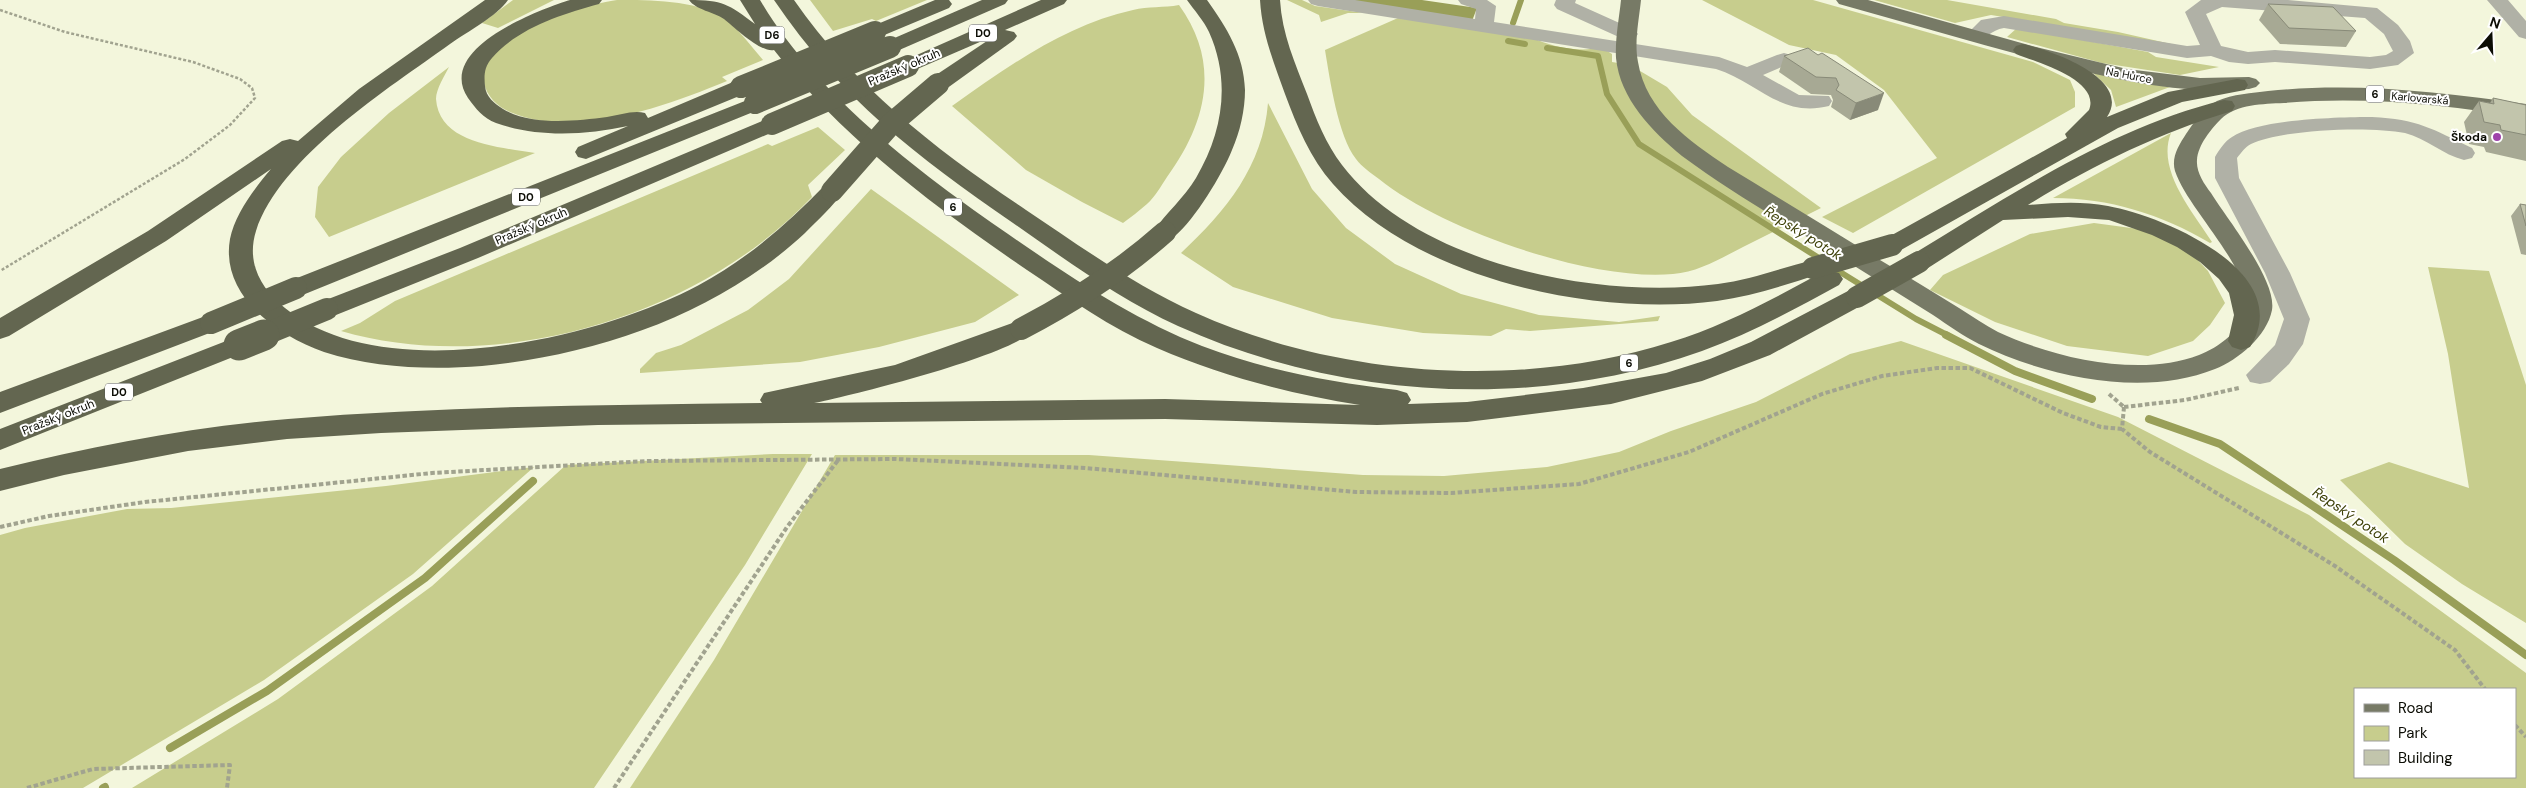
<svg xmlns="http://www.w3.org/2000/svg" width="2526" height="788" font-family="'DM Sans',sans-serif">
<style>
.green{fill:#c7cd8d;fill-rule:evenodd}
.water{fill:#999f58}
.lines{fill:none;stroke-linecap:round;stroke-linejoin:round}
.stream-far1{stroke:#999f58;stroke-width:6}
.stream{stroke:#999f58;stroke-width:8}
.path-far1{stroke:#a1a38f;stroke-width:2.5;stroke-dasharray:3 2;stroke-linecap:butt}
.path{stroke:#a1a38f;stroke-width:4;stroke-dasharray:4.5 2.5;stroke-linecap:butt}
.minor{fill:#b0b1a6;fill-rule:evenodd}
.major{fill:#777a66;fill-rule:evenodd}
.highway{fill:#636650;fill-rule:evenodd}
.highway-bridge-far1{stroke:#636650;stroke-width:22}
.highway-bridge{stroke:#636650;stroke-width:31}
.wall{fill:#a7a994}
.shaded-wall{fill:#888a78}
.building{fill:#c2c5ac;stroke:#888a78}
.poi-dot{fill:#9f42ab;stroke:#fff;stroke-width:2}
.labels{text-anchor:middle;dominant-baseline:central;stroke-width:4;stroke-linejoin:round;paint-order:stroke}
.shield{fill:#fff;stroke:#555650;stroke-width:1}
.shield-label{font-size:11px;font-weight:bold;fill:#0c0d05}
.far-street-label{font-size:11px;fill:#0c0d05;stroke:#fff}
.street-label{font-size:12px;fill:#0c0d05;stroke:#fff}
.poi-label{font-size:12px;font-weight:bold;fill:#0c0d05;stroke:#fff;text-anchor:end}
.water-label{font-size:14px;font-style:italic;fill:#3e4108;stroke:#fff}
</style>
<rect width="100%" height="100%" fill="#f3f6dc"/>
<path class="green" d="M513 0H554L498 28 482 23Z
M617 0C651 0 694 0 723 17 738 28 751 46 763 60L722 77 727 81C666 106 575 140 510 112 498 107 486 96 484 82 478 34 582 5 617 0Z
M810 0H927L876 21 872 19 833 31Z
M1287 0H1302L1315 6 1364 13H1348L1321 22 1319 15Z
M1702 0H1813L2033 62 2070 80 2075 92V107L1853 233 1822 217 1937 158 1884 90 1836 55 1789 45Z
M1874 0H1947L2056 19 2064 23 2118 32 2180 46 1991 15 1955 23Z
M1179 5C1221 63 1207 122 1167 177 1161 186 1155 197 1147 204 1139 211 1131 217 1123 223L1082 202 1026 170 952 106C1007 67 1065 25 1133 10 1148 6 1164 8 1179 5Z
M1398 18 1531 37C1550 47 1582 53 1601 47L1612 54V62L1630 65 1667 87 1692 115 1821 208C1795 221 1769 234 1743 247 1721 258 1699 272 1673 274 1592 282 1442 230 1379 179 1371 173 1362 167 1356 159 1338 136 1330 80 1325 50Z
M2017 28 2148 52 2156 57 2219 67 2180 75 2102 63 2007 37Z
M449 67C445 75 436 89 436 99 439 144 500 147 535 153L329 237 315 217 318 187 341 157 389 113Z
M2091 71 2127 81 2170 87 2116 107 2111 90Z
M1268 103 1312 189 1346 228 1395 264 1461 294 1539 315 1619 322 1660 316 1658 321 1530 331 1506 329 1491 336 1423 333 1332 318 1233 287 1181 253C1226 211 1263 166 1268 103Z
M818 127 845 150 808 185 812 197C700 316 499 377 341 331L360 323 395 301 768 144 772 146Z
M2171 133C2156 170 2193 212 2212 242L2210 243C2161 214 2109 198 2053 198Z
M871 189 1019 295 975 322 879 347 800 362 640 373V369L656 353 681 345 748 310 789 279Z
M2094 223 2146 230 2192 254 2208 271 2225 303 2210 325 2193 341 2148 356 2067 346 1995 322 1930 290 1943 275 2030 234Z
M2428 267 2489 271 2526 385V623L2462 584 2405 544 2340 480 2389 462 2469 488 2448 354Z
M1901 341 2118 417 2309 515 2526 673V788H630L714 660 835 455H1089L1363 475 1444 476 1547 467 1619 452 1671 431 1756 402 1850 354ZM2515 689V777H2355V689Z
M773 454H812L745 565 594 788H132L278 699 432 586 566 465Z
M534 467 413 574 264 680 83 788H0V535L25 528 127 509 171 508 386 486Z"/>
<path class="water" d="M1331 0H1422L1477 8 1472 21Z"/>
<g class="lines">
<path class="stream-far1" d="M1513 23 1521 0
M1508 41 1525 44
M1547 48 1598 56 1607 94 1639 144 1822 260
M1832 267 1916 319 1949 336"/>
<path class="stream" d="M1946 335 2015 371 2092 399
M2149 419 2220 444 2394 560 2526 655
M170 748 267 691 425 578 533 481
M103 788 105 787"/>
<path class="path-far1" d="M0 10 65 32 193 62 240 79 252 88 255 98 230 125 185 159 0 271"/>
<path class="path" d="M2109 394 2124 407
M2124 407 2122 429 2150 452 2335 566 2455 650 2485 689
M2124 407 2185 400 2239 388
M0 527 49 516 145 502 432 473 647 461 896 459 1085 468 1356 492 1451 493 1579 484 1689 452 1822 394 1882 376 1937 368H1970L2063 413 2101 427 2122 429
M2515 725 2526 737
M27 788 93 769 230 765 227 788
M614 788 787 527 839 459"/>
<path class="minor" d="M1308 0H1355L1475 19 1476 9 1461 4 1458 0H1487L1496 6 1494 22 1719 57 1747 67 1777 55 1784 53 1791 55 1794 59 1791 63 1763 75 1799 95 1829 96 1832 101 1829 106C1780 118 1758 82 1716 69L1318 6 1311 4Z
M1556 0H1576L1575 3 1635 30 1638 34 1635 38 1628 40 1621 38 1557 9 1554 5Z
M2201 0H2288L2377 8 2398 25 2410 41 2414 53 2398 65 2370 69 2275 62 2248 64 2229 62 2211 56 2187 58 2004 28C1989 30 1984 44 1968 40L1965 36 1981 20 2004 16 2187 46 2200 45 2185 12ZM2222 7 2365 18 2384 34 2393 51 2386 55 2370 57 2275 50 2248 52 2221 46 2206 14Z
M2487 0H2508L2526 21V39L2519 37Z
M2372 117C2418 119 2432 129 2472 148L2475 153 2472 158 2464 160C2443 155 2426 138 2405 133 2370 126 2283 129 2251 144 2245 147 2241 153 2237 158L2239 178 2290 273 2310 319 2303 344 2289 364 2270 382 2260 384 2250 382 2246 375 2275 345 2284 319 2265 273 2215 178V157C2219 150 2225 141 2232 137 2258 119 2340 117 2372 117Z"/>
<path class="major" d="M1621 0H1641C1639 20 1634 42 1638 62 1646 111 1689 141 1728 167 1779 198 1830 229 1880 260 1907 276 1933 292 1959 308 1972 316 1985 325 1998 332 2054 358 2140 378 2199 355 2218 348 2244 329 2246 308 2251 267 2188 210 2175 171 2171 157 2179 145 2186 134 2194 122 2204 107 2217 101 2233 94 2252 93 2268 91 2355 82 2440 92 2526 104V118C2446 105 2366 96 2284 103 2263 104 2237 104 2221 119 2211 129 2198 145 2197 160 2196 172 2204 184 2211 193 2227 219 2277 280 2272 310 2267 336 2238 360 2215 369 2143 398 2047 377 1979 344 1963 336 1948 325 1933 315 1902 296 1871 276 1840 257 1787 224 1732 193 1682 156 1652 131 1620 99 1616 58 1615 39 1619 19 1621 0Z
M1836 0H1868L2036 47 2127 69 2200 78 2249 77 2256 79 2260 83 2256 87 2249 89C2176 95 2107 78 2036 59 1970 42 1905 22 1839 4Z"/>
<path class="highway" d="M485 0H508C497 16 467 32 450 44 389 88 280 157 256 231 246 263 261 289 285 308 383 388 597 340 699 285 747 259 786 225 824 186L832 184 840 186 844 191C833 206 818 220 805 233 718 314 598 355 482 366 430 370 373 368 324 352 278 336 220 296 230 239 235 214 254 189 271 169L166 241 9 336 0 339V318L148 231 282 141 290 139 298 141 359 89Z
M570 0H602L599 4C562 14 518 28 492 58 484 67 484 76 485 86 486 97 494 103 503 109 532 126 575 121 607 117 620 115 633 110 645 113L648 118 733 82 741 81 749 82 752 87 749 92 586 159 578 157 575 152 578 147 628 126C586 135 538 138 496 123 483 118 476 109 468 98 435 49 538 10 570 0Z
M689 0C723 0 728 4 755 24L740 0H760C818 99 930 181 1024 245 1081 284 1138 321 1202 346 1265 370 1330 382 1397 390L1407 393 1411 400 1408 404 1467 402 1583 388 1666 373 1710 359 1751 342 1848 291 1857 289 1866 291 1870 297 1866 303 1770 355 1702 381 1611 404 1467 422 1377 425 1165 419 598 425 381 433 287 439 188 451 64 475 0 491V469C94 446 191 427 288 419 446 406 604 405 762 403L760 400 764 393 895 365 1021 320 1030 323 1034 329C1018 354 850 396 814 403L1165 399 1360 405C1290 394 1222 376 1157 348 1110 328 1069 298 1027 270 935 207 843 139 774 50 761 53 735 28 724 19 714 12 696 10 689 0Z
M774 0H794C855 88 938 151 1026 210 1081 247 1136 286 1196 313 1338 377 1522 390 1671 342 1723 326 1771 300 1819 274 1786 285 1752 296 1717 301 1595 317 1416 279 1333 184 1310 158 1297 126 1285 94 1274 63 1262 34 1260 0H1280C1282 34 1295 63 1307 94 1316 119 1326 144 1342 165 1418 265 1599 300 1718 284 1750 280 1781 268 1813 260L1822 262 1825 268 1822 273 1830 271 1839 273 1843 279 1839 285C1795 309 1750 334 1702 351 1534 411 1340 399 1178 326 1119 299 1066 260 1013 223 916 156 841 99 774 0Z
M935 0H949L952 4 949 8 882 36 875 38 868 36 865 32 868 28Z
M982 0H1008L1005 4 897 51 890 53 883 51 880 47 883 43Z
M1041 0H1067L1064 4 1005 30 1014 32 1017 36 1014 40 946 89 938 90 930 89 927 84 930 79 996 35 915 70 908 72 901 70 898 66 901 62Z
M1187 0H1207C1227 28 1244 55 1245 90 1245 110 1240 132 1232 150 1222 175 1195 219 1175 236 1169 240 1163 239 1156 237L1153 232C1166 213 1184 198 1196 178 1223 132 1231 81 1209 32 1204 21 1194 10 1187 0Z
M2023 44C2049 50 2133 78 2107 117L2168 92 2237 79 2245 80 2248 85 2245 90 2182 102 2118 128 1901 250 1892 253 1883 250 1880 245 1883 240 2067 138 2065 134 2089 110C2101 80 2036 62 2016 54L2013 50 2016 46Z
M755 97 763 98 766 103 763 108 305 294 296 296 287 294 283 288 287 282Z
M2224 100 2232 101 2235 106 2232 111C2159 133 2093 165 2028 205 2055 203 2081 201 2108 206 2163 216 2297 272 2250 347L2241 350 2232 347 2228 341 2234 315 2229 293 2219 279 2200 262 2177 247 2152 235 2109 220 2068 217 2003 220 1928 268 1919 270 1910 268 1907 262 1910 256C2010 196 2109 128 2224 100Z
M772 117 780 119 783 124 780 129 478 258 336 315 327 317 318 315 314 309 318 303 460 248Z
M211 314 220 317 224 323 220 329 0 413V392Z
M239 336 248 339 252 345 248 351 0 450V429Z"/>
<path class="highway-bridge-far1" d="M741 87 875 32
M755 103 890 47
M772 124 908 66
M832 191 891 124 938 84
M1813 268 1892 245
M1857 297 1919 262
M211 323 296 288
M1021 329C1073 302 1121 271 1165 232
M261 336 327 309"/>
<path class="highway-bridge" d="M239 345 264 335"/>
</g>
<path class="wall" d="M2268 4 2356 31 2346 47 2280 44 2259 20Z
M1818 55 1878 110 1850 120 1831 107 1833 100 1831 95 1811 94 1779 72 1784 56Z
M2493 98 2526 105V161L2486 152 2484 147 2469 144 2464 122 2479 101 2490 103Z
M2520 204 2526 205V255L2521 254 2511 216Z"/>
<path class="shaded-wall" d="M1884 93 1878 110 1850 120 1856 103Z"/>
<path class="building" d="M2268 4 2333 7 2356 31 2289 28Z
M1808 48 1818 55 1822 53 1884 93 1856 103 1836 90 1839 85 1836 78 1816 77 1784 56Z
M2493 98 2526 105V135L2501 130 2500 125 2484 122 2479 101 2494 104Z
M2520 204 2526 205V226Z"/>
<circle class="poi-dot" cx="2497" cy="137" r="5"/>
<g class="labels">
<g class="shield">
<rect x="969" y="24.5" width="28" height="17" rx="4"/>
<rect x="759.5" y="26.5" width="25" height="17" rx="4"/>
<rect x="2366" y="85.5" width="18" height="17" rx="4"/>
<rect x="512" y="188.5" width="28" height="17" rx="4"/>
<rect x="944" y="198.5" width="18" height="17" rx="4"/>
<rect x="1620" y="354.5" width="18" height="17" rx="4"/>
<rect x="105" y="383.5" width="28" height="17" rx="4"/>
</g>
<g class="shield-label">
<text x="983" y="33">D0</text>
<text x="772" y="35">D6</text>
<text x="2375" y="94">6</text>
<text x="526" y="197">D0</text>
<text x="953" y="207">6</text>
<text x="1629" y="363">6</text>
<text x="119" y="392">D0</text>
</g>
<g class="far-street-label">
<text transform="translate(2129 75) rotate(11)">Na Hůrce</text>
<text transform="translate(2420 98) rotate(5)">Karlovarská</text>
</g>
<g class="street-label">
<text transform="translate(904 67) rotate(-23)">Pražský okruh</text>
<text transform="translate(531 226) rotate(-23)">Pražský okruh</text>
<text transform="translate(58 417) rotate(-22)">Pražský okruh</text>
</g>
<g class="poi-label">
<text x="2487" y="137">Škoda</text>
</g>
<g class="water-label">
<text transform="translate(1803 233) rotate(32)">Řepský potok</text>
<text transform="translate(2351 515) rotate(34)">Řepský potok</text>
</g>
</g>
<rect x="2354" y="688" width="162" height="90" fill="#ffffff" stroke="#9e9e9b"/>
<rect x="2364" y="704" width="25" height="8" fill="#777a66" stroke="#9e9e9b"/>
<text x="2398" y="713" font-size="15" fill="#0c0d05">Road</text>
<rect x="2364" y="726" width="25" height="15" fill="#c7cd8d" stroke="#9e9e9b"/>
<text x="2398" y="738" font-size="15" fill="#0c0d05">Park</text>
<rect x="2364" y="750" width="25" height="15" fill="#c2c5ac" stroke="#9e9e9b"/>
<text x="2398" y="763" font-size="15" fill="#0c0d05">Building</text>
<g transform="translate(2491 35) rotate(19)" stroke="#ffffff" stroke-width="4" paint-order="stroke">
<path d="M0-4L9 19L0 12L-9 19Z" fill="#0c0d05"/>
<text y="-8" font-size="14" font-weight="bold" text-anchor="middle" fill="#0c0d05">N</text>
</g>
</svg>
